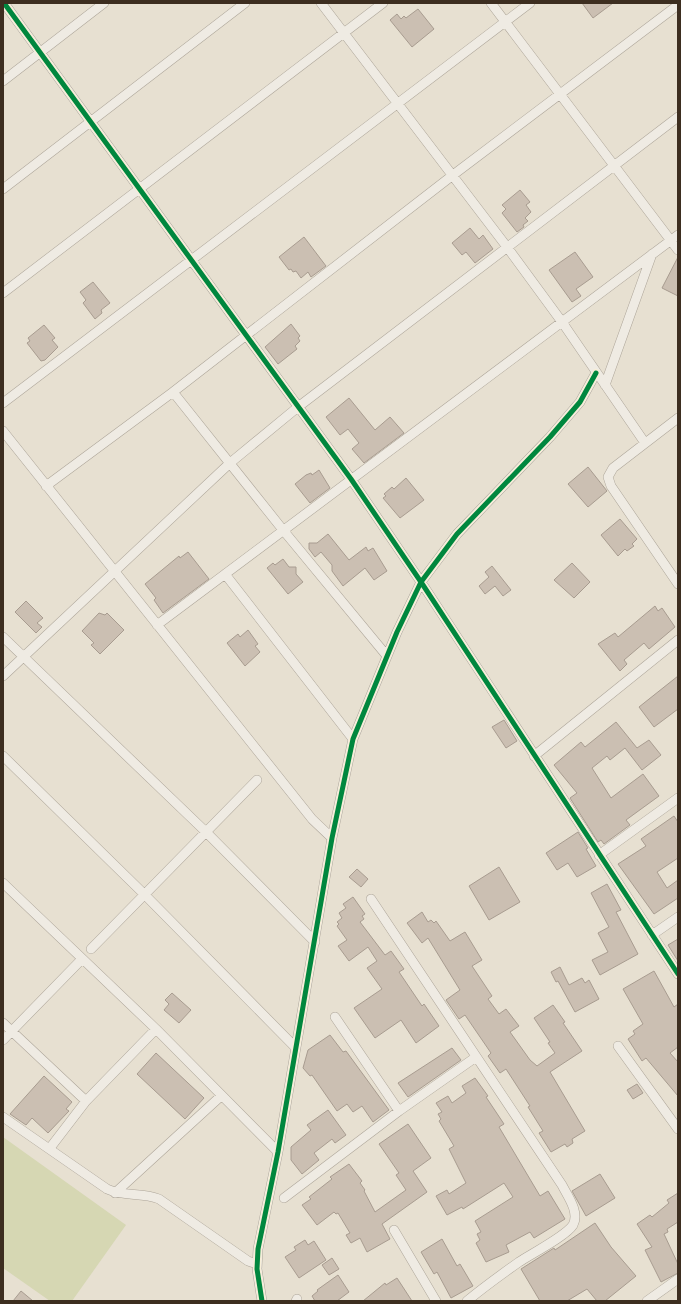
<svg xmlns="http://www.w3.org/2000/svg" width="681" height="1304" font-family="'Times New Roman',serif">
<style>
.green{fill:#d6d7b3}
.building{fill:#cbbfb2;stroke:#a89c90}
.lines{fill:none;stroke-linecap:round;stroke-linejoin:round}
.minor-casing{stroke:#ada599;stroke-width:10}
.minor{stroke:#efebe3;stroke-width:9}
.cycleway-casing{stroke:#f7eed8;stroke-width:8}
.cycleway{stroke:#00873e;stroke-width:5}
</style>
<rect width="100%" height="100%" fill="#e7e0d1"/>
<path class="green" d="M3 1137 126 1225 72 1301H50L3 1268Z"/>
<path class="building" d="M582 3H613L593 18Z
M418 9 434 29 412 47 390 20 397 14 401 19 404 16 406 18Z
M520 190 530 202 526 205 531 212 525 218 528 221 523 225 524 227 517 232 502 213 506 209 502 205Z
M470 228 479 239 483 235 493 249 475 263 466 252 462 255 452 243Z
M304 237 326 266 311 277 308 272 301 278 296 271 293 272 291 269 289 270 279 257Z
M575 252 593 277 576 289 581 296 572 302 549 270Z
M678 257V296L662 288Z
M93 282 110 303 101 310 102 313 95 319 83 303 86 300 80 292Z
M291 324 300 336 298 338 300 341 295 346 297 349 278 364 265 347Z
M44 325 55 338 52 340 58 347 45 360 41 361 27 343 30 341 28 338Z
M349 398 375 430 390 417 404 433 364 463 352 449 359 443 348 429 340 435 326 417Z
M588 467 607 491 588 507 568 484Z
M319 470 330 488 310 503 295 484 306 475 311 473 312 475Z
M406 478 424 500 400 518 383 498 386 496 384 494 392 487 394 489Z
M620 519 637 539 632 544 634 546 627 551 625 549 618 556 601 535Z
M328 534 349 560 366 547 368 551 373 548 387 571 374 580 365 568 343 586 332 571V565L321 552 315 557 309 549V543H317Z
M188 552 209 579 163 613 154 600 156 598 145 584 179 556 180 558Z
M283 559 289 567H296V574L303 582 288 594 267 568 273 563 275 565Z
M572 563 590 582 574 598 554 580Z
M492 566 511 590 503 596 495 586 485 594 479 586 489 577 485 572Z
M26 601 43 618 37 623 42 627 36 633 15 612Z
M655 606 658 611 662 608 675 627 649 649 644 643 624 660 627 664 620 671 598 644 615 633 618 637Z
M99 613 105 615 107 613 124 630 100 654 91 645 94 643 82 631Z
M248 630 258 644 255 646 260 652 245 666 227 643 238 634 240 637Z
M678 676V709L654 727 639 707Z
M504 720 517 741 506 748 492 727Z
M616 722 637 748 649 740 661 755 642 770 625 748 610 760 607 756 592 768 611 798 643 774 659 796 626 820 630 825 604 844 601 840 598 842 570 798 577 793 554 765 581 742 585 747Z
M674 816 678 822V858L657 872 667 888 678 880V898L654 914 618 864 646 846 641 839Z
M578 832 588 848 586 849 596 866 577 877 568 863 557 870 546 853Z
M499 867 520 902 489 920 469 886Z
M357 869 368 879 361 887 349 877Z
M607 884 621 910 616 912 638 954 600 975 592 960 608 952 598 933 609 927 591 893Z
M353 897 365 914 362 916 364 919 360 922 385 955 391 951 404 969 399 972 422 1006 424 1004 439 1026 416 1043 401 1020 375 1038 354 1008 382 989 367 968 377 961 368 947 349 961 338 946 347 940 337 926 339 924 337 922 342 918 339 913 346 908 343 904Z
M422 912 428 922 431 920 434 923 436 921 450 941 465 932 482 960 472 966 492 996 488 999 499 1014 506 1009 519 1026 510 1032 530 1060 537 1066 555 1053 548 1043 550 1042 534 1018 553 1005 565 1022 563 1023 582 1051 550 1072 585 1131 572 1139 573 1143 567 1147 565 1144 551 1152 539 1133 543 1131 528 1107 530 1106 506 1069 500 1073 488 1056 491 1053 465 1015 459 1019 446 1000 460 990 428 938 422 943 407 923Z
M678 939V961L668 945Z
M560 967 569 985 582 978 585 983 589 980 599 999 575 1012 558 981 556 982 551 972Z
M654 971 674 1007 678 1004V1047L670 1053 678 1062V1096L646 1058 642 1061 628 1039 635 1034 633 1031 643 1024 623 989Z
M172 993 191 1010 179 1023 164 1010 169 1004 165 1000Z
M330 1035 343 1052 346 1051 389 1110 373 1122 362 1106 353 1112 347 1104 337 1111 312 1075 310 1076 303 1068 308 1050Z
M452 1048 461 1060 408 1097 398 1083Z
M156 1053 204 1098 185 1119 137 1074Z
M44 1076 72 1102 66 1109 69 1111 48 1133 32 1118 26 1125 10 1114Z
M475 1078 488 1096 486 1097 504 1124 499 1127 540 1196 548 1191 565 1219 534 1238 530 1232 506 1245 509 1252 486 1262 476 1243 480 1240 477 1234 481 1232 475 1221 513 1197 504 1183 463 1209 462 1207 447 1215 436 1196 447 1190 449 1194 466 1183 449 1149 454 1146 439 1121 441 1119 438 1114 442 1112 436 1103 448 1096 452 1103 466 1093 462 1086Z
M637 1084 643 1093 633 1099 627 1090Z
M328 1110 346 1135 335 1143 332 1139 314 1153 319 1160 302 1174 291 1160V1147L311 1130 307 1125Z
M408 1124 431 1158 413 1171 427 1192 382 1224 390 1239 367 1252 360 1238 351 1243 346 1235 350 1233 338 1213 336 1214 334 1212 317 1225 302 1205 311 1199 309 1197 332 1179 330 1177 349 1164 362 1181 360 1183 365 1190 364 1191 375 1212 406 1190 396 1175 399 1173 379 1144Z
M600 1174 615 1198 586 1216 572 1191Z
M678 1193V1222L667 1229 668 1232 664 1234 678 1264V1273L661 1282 645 1250 652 1247 637 1224 650 1215 652 1217 669 1203 667 1200Z
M595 1223 611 1247 636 1276 605 1301H597L587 1289 567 1301H540L521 1269 554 1248 555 1250Z
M442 1239 457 1266 460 1264 473 1286 451 1298 437 1272 434 1274 421 1252Z
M305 1240 308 1245 314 1241 326 1260 299 1278 285 1257 296 1250 294 1247Z
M332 1258 339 1269 329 1275 322 1265Z
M338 1275 349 1292 337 1301H315L312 1296 318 1291 317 1290Z
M397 1278 412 1301H363L385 1283 386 1285Z
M21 1291 33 1301H13Z"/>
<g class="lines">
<defs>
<path id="minor" d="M4 3 351 479 421 582 678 974
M321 3 507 247 562 322 645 443
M491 3 678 250
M3 81 104 3
M3 189 245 3
M3 293 383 3
M605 385 652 254
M173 392 283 530 387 656
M3 403 530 3
M678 418 613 468 608 477 611 486 678 584
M3 431 312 819 332 838
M46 486 173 392 453 175 678 5
M225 574 353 739
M157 625 678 235
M3 637 206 832 315 942
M3 676 230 463 298 407 678 117
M3 756 144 894 296 1048
M534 756 678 640
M599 855 678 798
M3 883 156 1029 278 1152
M371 899 562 1185C567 1195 580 1212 573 1225 566 1236 531 1254 519 1262 502 1274 484 1287 467 1301
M652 935 678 917
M91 949 257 780
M335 1017 399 1111
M3 1023 86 1101
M3 1040 82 959
M618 1046 678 1129
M3 1117 107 1189C124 1197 142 1192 159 1199L248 1261 257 1264
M50 1148 86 1101 156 1029
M115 1193 221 1096
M284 1198 399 1111 476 1057
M394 1230 436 1301
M262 1301 257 1269 258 1249 278 1152 332 838 353 739 397 632 421 582 457 534 550 437 580 402 596 373
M296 1301 297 1299
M647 1301 678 1279"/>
</defs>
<use href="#minor" class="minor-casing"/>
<use href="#minor" class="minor"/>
<defs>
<path id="cycleway" d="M4 3 351 479 421 582 678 974
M262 1301 257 1269 258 1249 278 1152 332 838 353 739 397 632 421 582 457 534 550 437 580 402 596 373"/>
</defs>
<use href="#cycleway" class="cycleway-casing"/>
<use href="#cycleway" class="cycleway"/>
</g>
<rect width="681" height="1304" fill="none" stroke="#3d2e20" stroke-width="8"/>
</svg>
